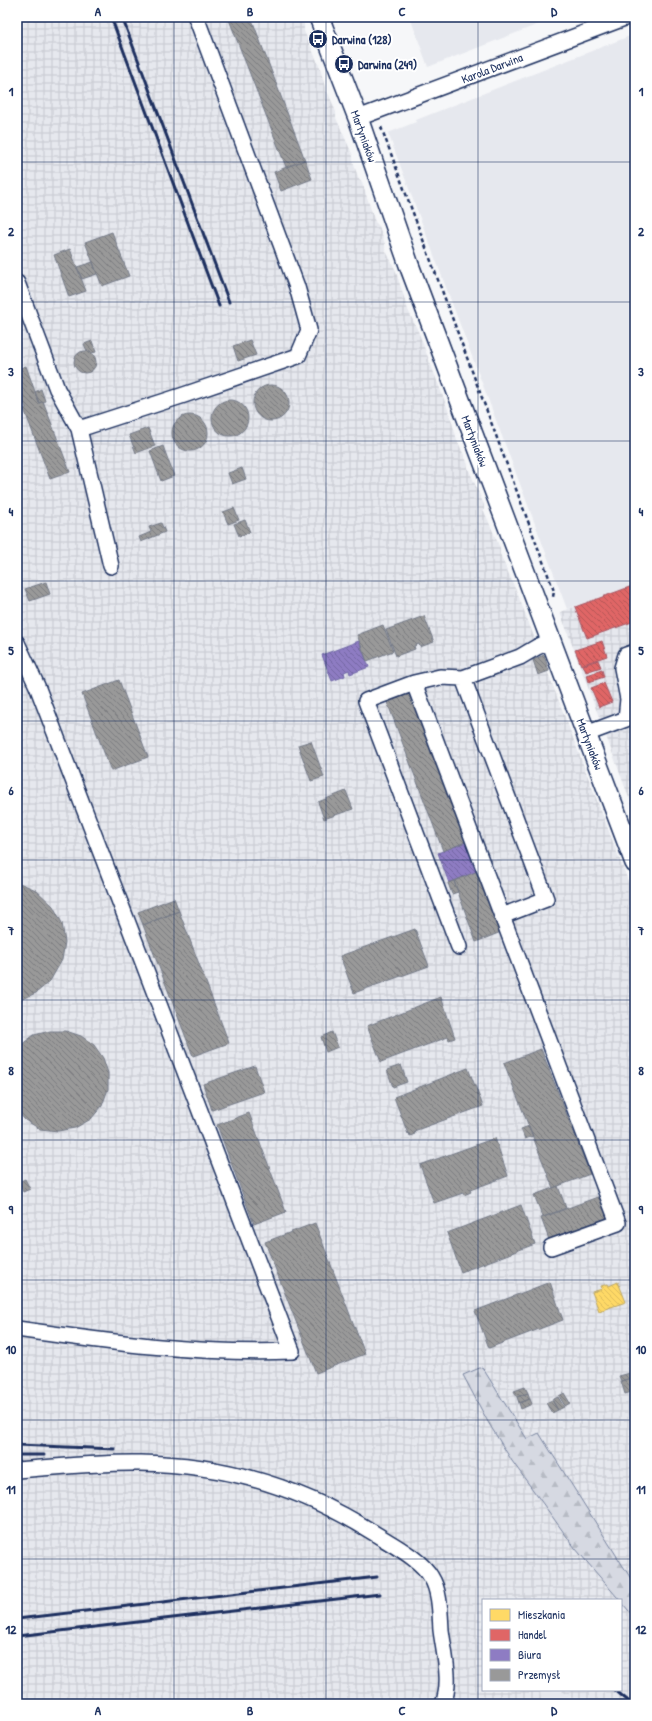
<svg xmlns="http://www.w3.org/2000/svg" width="652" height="1721" font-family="'Patrick Hand',sans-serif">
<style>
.built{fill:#e6e8ee}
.industrial{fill:url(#industrial-grid)}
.forest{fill:url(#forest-firs);stroke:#7884a0}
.homes{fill:url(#homes-back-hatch);stroke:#bba664}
.shops{fill:url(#shops-back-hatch);stroke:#a55664}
.offices{fill:url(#offices-back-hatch);stroke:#6c65a5}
.industry{fill:url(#industry-back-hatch);stroke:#737987}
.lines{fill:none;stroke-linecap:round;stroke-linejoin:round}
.minor-casing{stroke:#1b2f5e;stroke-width:18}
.major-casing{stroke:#1b2f5e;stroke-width:22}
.path{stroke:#1b2f5e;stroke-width:2.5;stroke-dasharray:4 3;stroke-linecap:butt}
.minor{stroke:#fff;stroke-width:15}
.major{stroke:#fff;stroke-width:19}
.rail{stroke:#1b2f5e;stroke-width:3}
.grid{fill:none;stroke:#1b2f5e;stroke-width:1;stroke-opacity:0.55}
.labels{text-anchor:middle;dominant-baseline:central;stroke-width:4;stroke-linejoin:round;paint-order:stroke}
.poi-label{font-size:12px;font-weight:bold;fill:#1b2f5e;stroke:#fff;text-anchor:start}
.street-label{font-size:12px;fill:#1b2f5e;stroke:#fff}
.neatline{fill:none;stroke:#1b2f5e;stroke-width:1.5}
.grid-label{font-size:13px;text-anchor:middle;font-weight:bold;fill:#1b2f5e}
</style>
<defs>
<pattern id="industrial-grid" width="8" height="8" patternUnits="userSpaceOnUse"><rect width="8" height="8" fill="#e6e8ee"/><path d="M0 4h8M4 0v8" fill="none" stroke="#c5c7ce"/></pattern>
<pattern id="forest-firs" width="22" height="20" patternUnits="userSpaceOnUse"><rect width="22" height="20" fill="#d6d9e2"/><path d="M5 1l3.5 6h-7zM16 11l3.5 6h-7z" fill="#b7bbc4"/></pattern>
<pattern id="homes-back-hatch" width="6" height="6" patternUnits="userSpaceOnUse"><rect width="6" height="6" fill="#ffd966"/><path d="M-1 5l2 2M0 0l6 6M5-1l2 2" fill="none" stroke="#dabb5b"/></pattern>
<pattern id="shops-back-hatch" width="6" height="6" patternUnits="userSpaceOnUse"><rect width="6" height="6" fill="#e06666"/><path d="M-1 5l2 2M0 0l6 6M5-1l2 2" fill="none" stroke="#b55457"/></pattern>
<pattern id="offices-back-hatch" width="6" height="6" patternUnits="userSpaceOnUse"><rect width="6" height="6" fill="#8e7cc3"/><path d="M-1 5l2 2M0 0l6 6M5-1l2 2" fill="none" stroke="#7366a2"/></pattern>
<pattern id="industry-back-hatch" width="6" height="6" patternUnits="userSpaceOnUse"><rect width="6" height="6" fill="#999"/><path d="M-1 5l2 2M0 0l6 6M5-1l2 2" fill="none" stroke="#7c7d80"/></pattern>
</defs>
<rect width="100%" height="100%" fill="#f6f7f9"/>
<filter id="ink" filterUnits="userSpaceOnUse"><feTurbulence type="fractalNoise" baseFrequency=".025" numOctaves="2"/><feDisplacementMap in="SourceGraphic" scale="8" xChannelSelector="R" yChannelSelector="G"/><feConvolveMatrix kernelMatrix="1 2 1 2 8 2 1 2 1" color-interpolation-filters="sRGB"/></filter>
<g filter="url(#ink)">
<path class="built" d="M410 17H557L428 67Z
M635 34V584L567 609 388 133 416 122V120Z
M540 1690H560L579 1704H542Z"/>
<path class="industrial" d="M17 17H301L304 24V31L320 68 326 91 329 95 336 112V118L353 156V162L358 177 362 182 375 222 379 226 385 244V249L395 269 408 310 418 331 450 415 457 440 467 462 468 468 484 505V511L500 548V554L518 595 635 899V1704H579L560 1690H621V1600H483V1690H540L542 1704H17Z
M635 584V814L560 612Z"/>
<path class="forest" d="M482 1367 527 1439 539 1433 635 1585V1618L575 1548 512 1461 488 1422 463 1375Z"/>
<path class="homes" d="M618 1282 626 1302 599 1311 592 1292 602 1289 601 1286 608 1284 609 1286Z"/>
<path class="shops" d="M635 585V621L587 638 575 607Z
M602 641 607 656 581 665 575 650Z
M598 660 601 667 586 672 583 665Z
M602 670 604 677 589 682 587 675Z
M604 683 612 702 599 707 591 688Z"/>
<path class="offices" d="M359 641 369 667 350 674 349 670 344 672 345 676 332 681 322 655Z
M468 841 478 871 449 883 438 853Z"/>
<path class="industry" d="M228 17H251L305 160 286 167Z
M305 160 312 179 281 191 274 172Z
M112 232 129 276 102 286 85 242Z
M70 249 86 291 69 297 54 255Z
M93 262 97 274 82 279 77 267Z
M250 340 256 355 238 361 233 346Z
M92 341 96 352 92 353 87 351 84 344Z
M74 362a11 11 0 1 1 22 0a11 11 0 1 1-22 0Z
M26 366 39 403 43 401 70 472 50 479 24 409 26 408 17 383V369Z
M253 403a18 18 0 1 1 36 0a18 18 0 1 1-36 0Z
M41 389 45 401 39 403 35 392Z
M212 418a18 18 0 1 1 36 0a18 18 0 1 1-36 0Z
M172 433a18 18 0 1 1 36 0a18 18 0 1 1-36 0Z
M148 428 155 446 136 453 129 435Z
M163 446 174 476 161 481 150 451Z
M242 468 246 479 232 484 228 473Z
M234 508 239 520 228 524 223 512Z
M245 520 250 532 239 536 234 524Z
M161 523 165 532 141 542 139 537 151 532 149 527Z
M46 582 50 594 30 601 25 589Z
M424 616 434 642 420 647 419 644 414 646 415 649 396 656 386 630Z
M383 625 393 651 367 661 357 635Z
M544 655 549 671 538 675 533 660Z
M119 680 148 757 111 771 82 694Z
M410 689 468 841 443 851 386 699Z
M311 741 324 777 311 781 298 745Z
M346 791 353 809 324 819 318 802Z
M478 871 501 932 476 942 454 881Z
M454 881 458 892 452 894 448 883Z
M17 882 36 890 53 906 62 923 65 942 62 960 50 981 36 993 17 1001Z
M174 898 179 911 143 925 138 912Z
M179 911 229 1043 193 1056 143 925Z
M415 929 429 966 354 993 340 956Z
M441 997 455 1038 449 1040 448 1037 381 1062 367 1026Z
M50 1031H66L81 1036 94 1045 103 1058 108 1073V1089L102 1106 91 1119 75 1128 58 1131 40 1129 25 1120 17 1111V1051L21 1045 34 1035Z
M332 1032 338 1047 326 1052 321 1037Z
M541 1049 590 1174 553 1188 504 1063Z
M401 1065 407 1082 393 1087 387 1070Z
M255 1066 264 1092 212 1110 203 1084Z
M468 1068 483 1106 414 1131 415 1134 410 1136 409 1133 408 1134 394 1097Z
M249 1113 286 1212 254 1224 217 1125Z
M529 1126 533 1136 525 1139 521 1129Z
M495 1138 508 1176 470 1190 471 1192 464 1195 463 1193 434 1203 420 1165Z
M25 1179 30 1189 23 1192 19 1182Z
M558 1186 566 1208 543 1217 534 1195Z
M603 1195 612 1219 550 1242 541 1218Z
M521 1205 535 1244 461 1272 447 1233Z
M315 1223 365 1354 316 1373 265 1242Z
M550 1282 563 1320 489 1348 475 1311Z
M630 1373 631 1378 621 1381 619 1376Z
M635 1377V1391L625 1394 621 1381Z
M525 1387 528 1393 517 1397 514 1391Z
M528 1393 530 1399 519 1403 517 1397Z
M564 1393 570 1403 565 1406 559 1396Z
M558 1397 564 1407 558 1410 552 1400Z
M530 1399 532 1404 521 1409 519 1403Z
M552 1400 558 1410 552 1413 546 1403Z"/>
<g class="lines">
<defs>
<path id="minor" d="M358 118 627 17
M17 283 57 389 79 429 111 566
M79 429 181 396 298 356 309 330 297 287 196 17
M17 643 37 686 292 1351C200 1355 108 1342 17 1329
M463 678 546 899 502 916
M414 683 618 1223 551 1247
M586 734 626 719 628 699 622 668 626 655 635 652
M459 947 366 701 414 683 440 677 463 678 520 657 537 647 551 641
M17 1470C58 1467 99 1462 140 1463 224 1464 303 1488 374 1533 391 1544 421 1559 431 1577 440 1591 440 1613 441 1630 444 1654 452 1682 443 1704"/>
<path id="major" d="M319 17 358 118 409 265 635 863"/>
</defs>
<use href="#minor" class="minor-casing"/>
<use href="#major" class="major-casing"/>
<path class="path" d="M381 127 554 591 553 597"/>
<use href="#minor" class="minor"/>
<use href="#major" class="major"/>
<path class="rail" d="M111 17 219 306
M122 17 229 302
M17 1445 115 1449
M17 1455H44
M17 1619 377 1577
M17 1636 380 1594
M615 1690 632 1704"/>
</g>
</g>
<path class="grid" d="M174 17V1704M326 17V1704M478 17V1704M17 162H635M17 302H635M17 441H635M17 581H635M17 721H635M17 860H635M17 1000H635M17 1140H635M17 1280H635M17 1420H635M17 1559H635"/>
<defs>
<symbol id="bus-disc" viewBox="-11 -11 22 22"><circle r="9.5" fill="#1b2f5e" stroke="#fff"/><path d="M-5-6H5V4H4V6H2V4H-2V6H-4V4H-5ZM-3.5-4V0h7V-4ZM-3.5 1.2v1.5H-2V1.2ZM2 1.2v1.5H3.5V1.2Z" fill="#fff"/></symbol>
</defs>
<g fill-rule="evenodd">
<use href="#bus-disc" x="307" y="28" width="22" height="22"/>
<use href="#bus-disc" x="333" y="53" width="22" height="22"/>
</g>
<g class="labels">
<g class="poi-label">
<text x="332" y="39">Darwina (128)</text>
<text x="358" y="64">Darwina (249)</text>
</g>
<g class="street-label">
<text transform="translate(492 68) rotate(-21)">Karola Darwina</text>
<text transform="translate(364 136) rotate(70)">Martyniaków</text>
<text transform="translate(475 441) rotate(69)">Martyniaków</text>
<text transform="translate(590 744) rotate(69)">Martyniaków</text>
</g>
</g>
<rect width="652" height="1721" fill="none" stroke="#fff" stroke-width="44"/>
<rect x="482" y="1599" width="140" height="92" fill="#ffffff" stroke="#a4acbf"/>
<rect x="490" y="1609" width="20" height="12" fill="#ffd966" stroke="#a4acbf"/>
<text x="518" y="1619" font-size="12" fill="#1b2f5e">Mieszkania</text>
<rect x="490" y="1629" width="20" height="12" fill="#e06666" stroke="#a4acbf"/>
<text x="518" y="1639" font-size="12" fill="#1b2f5e">Handel</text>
<rect x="490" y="1649" width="20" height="12" fill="#8e7cc3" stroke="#a4acbf"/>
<text x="518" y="1659" font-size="12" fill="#1b2f5e">Biura</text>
<rect x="490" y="1669" width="20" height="12" fill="#999999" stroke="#a4acbf"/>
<text x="518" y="1679" font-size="12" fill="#1b2f5e">Przemysł</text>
<rect x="22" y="22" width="608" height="1677" class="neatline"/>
<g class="grid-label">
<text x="98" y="16">A</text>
<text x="250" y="16">B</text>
<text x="402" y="16">C</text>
<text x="554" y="16">D</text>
<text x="11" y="96">1</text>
<text x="641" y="96">1</text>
<text x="11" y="236">2</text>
<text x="641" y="236">2</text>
<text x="11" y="376">3</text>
<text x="641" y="376">3</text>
<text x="11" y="516">4</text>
<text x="641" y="516">4</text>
<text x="11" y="655">5</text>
<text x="641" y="655">5</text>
<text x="11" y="795">6</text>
<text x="641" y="795">6</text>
<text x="11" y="935">7</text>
<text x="641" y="935">7</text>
<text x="11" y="1075">8</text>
<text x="641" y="1075">8</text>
<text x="11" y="1214">9</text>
<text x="641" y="1214">9</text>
<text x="11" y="1354">10</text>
<text x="641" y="1354">10</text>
<text x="11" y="1494">11</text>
<text x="641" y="1494">11</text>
<text x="11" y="1634">12</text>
<text x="641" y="1634">12</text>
<text x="98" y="1715">A</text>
<text x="250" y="1715">B</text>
<text x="402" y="1715">C</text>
<text x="554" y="1715">D</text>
</g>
</svg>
